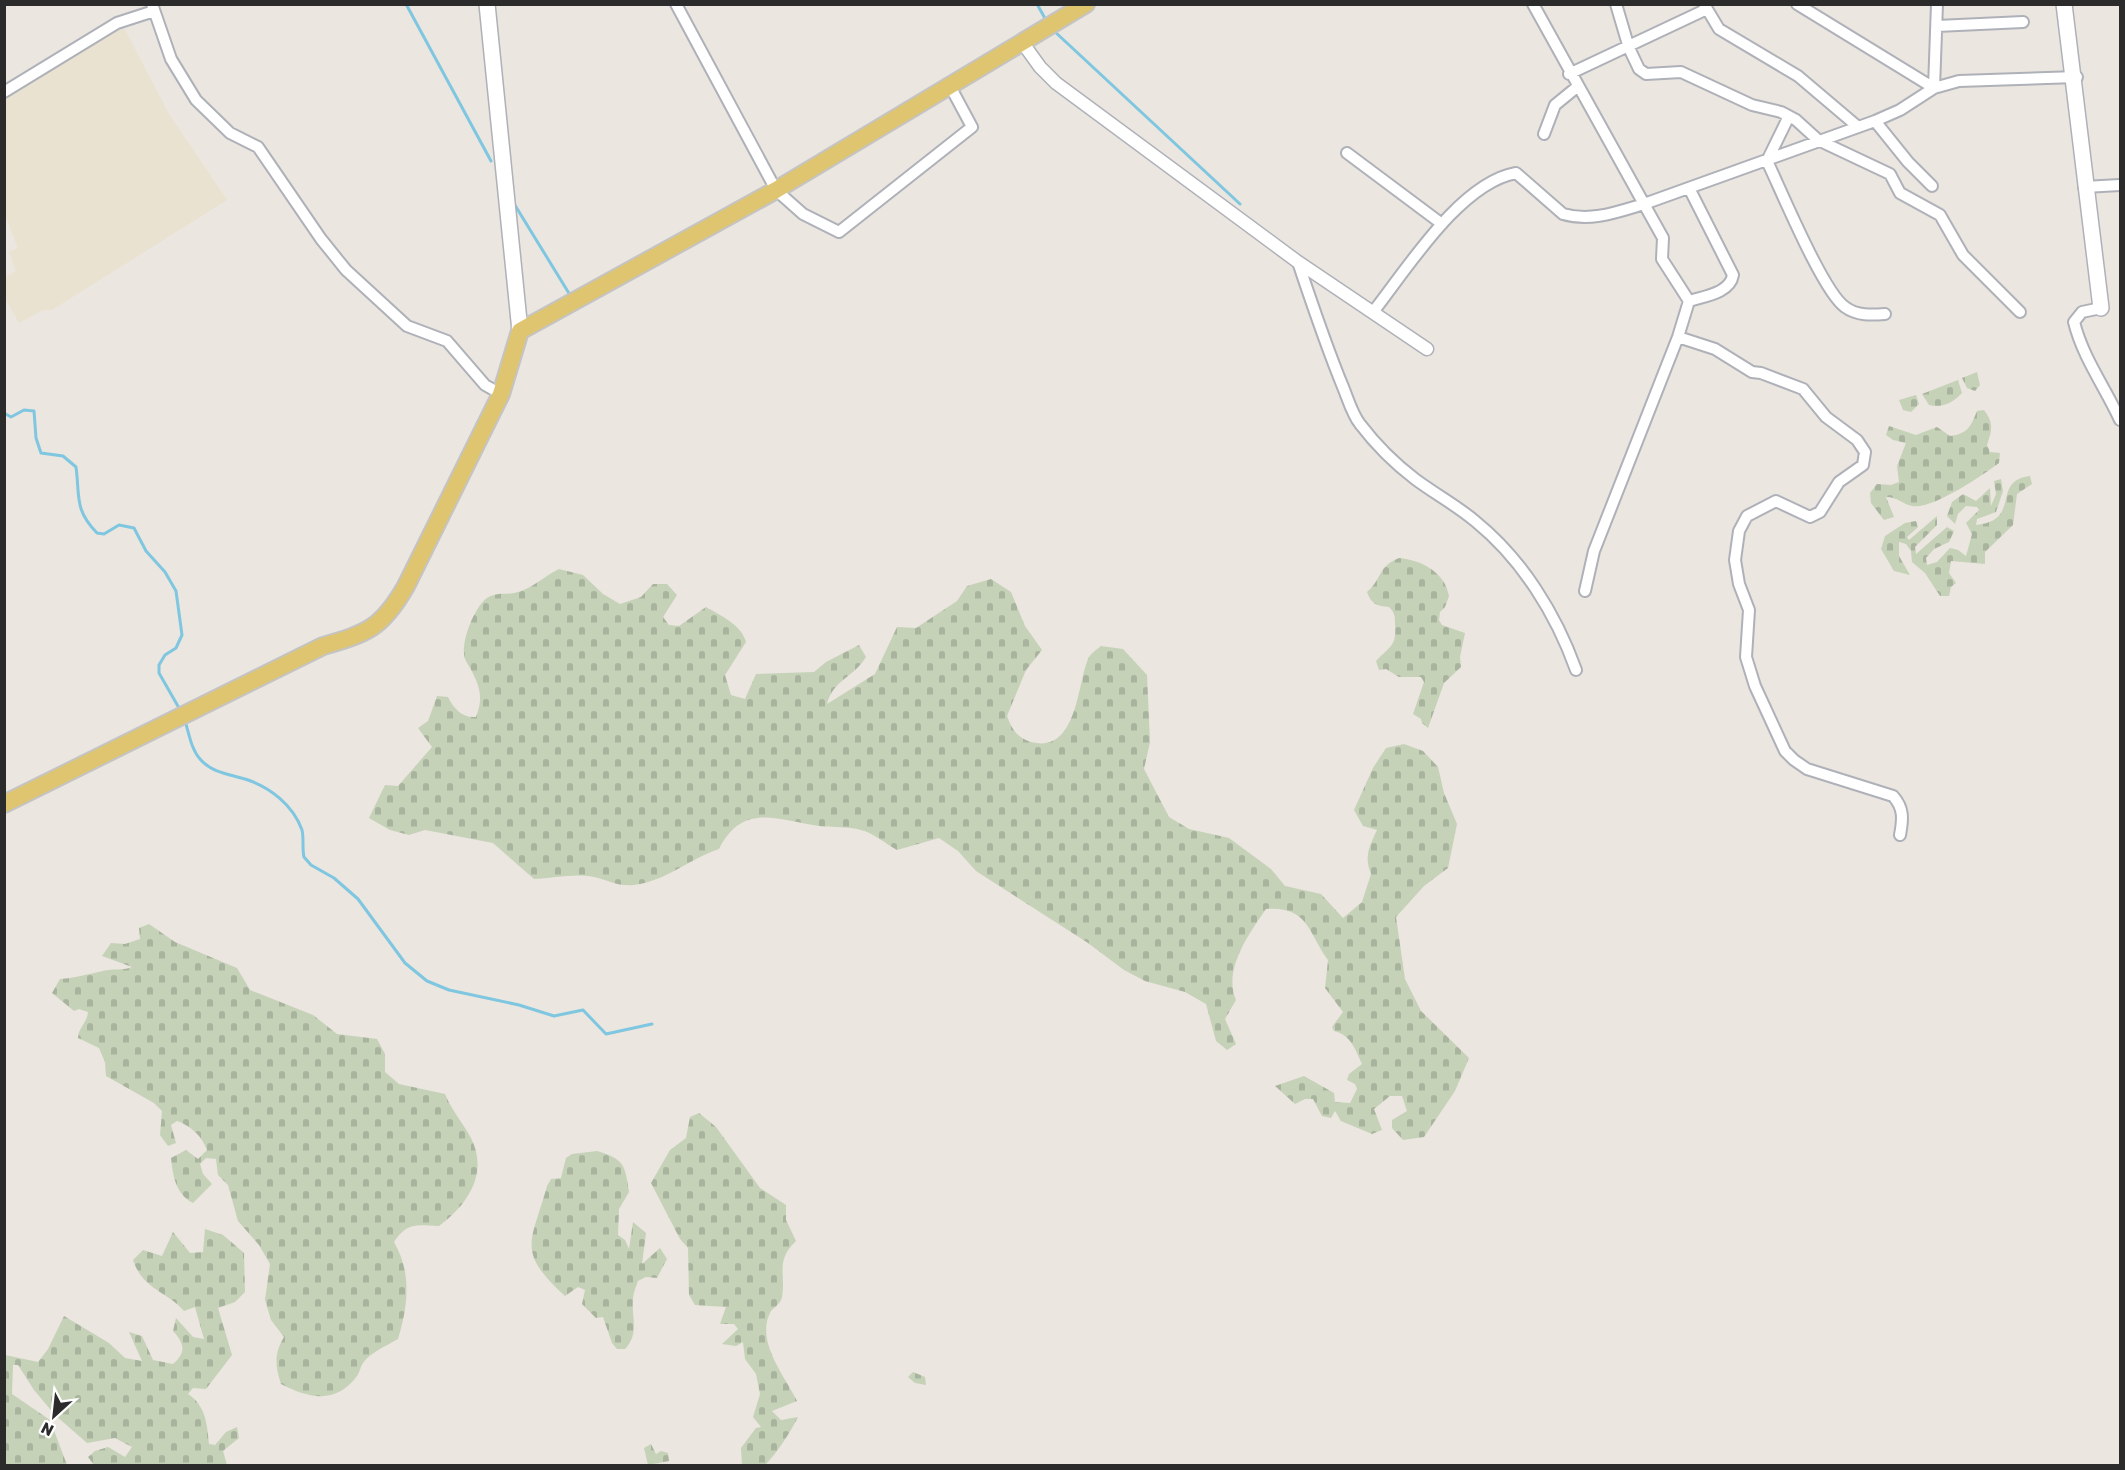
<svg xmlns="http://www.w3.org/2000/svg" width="2125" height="1470" font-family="Rubik,sans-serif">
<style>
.education{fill:#eae2d0}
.cemetery{fill:url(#cemetery-stones)}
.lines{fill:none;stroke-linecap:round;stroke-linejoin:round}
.stream{stroke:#7fc6e0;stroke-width:3}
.minor-casing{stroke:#afb1b9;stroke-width:14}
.tertiary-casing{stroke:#afb1b9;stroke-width:15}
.secondary-casing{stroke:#afb1b9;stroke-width:18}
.primary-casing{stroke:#c4c4c4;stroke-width:20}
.minor{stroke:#fff;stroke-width:10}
.tertiary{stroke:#fff;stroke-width:12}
.secondary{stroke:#fff;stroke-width:15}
.primary{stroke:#dfc56f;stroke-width:16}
</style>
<defs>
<pattern id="cemetery-stones" width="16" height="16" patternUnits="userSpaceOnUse" patternTransform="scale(1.5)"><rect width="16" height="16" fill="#c5d2b8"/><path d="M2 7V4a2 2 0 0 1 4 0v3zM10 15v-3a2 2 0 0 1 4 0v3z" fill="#a9b49e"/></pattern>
</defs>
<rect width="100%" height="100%" fill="#ebe6df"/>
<path class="education" d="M122 24 169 114 227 200 52 310H43L19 323 5 298V277L16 271 9 252 18 248 5 215V96Z"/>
<path class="cemetery" d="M1977 372 1980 385 1975 391 1967 388 1962 378Z
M1958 380 1962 393C1953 403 1942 408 1929 405L1922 394Z
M1916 395 1919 404 1911 412 1903 410 1899 400Z
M1984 410C1994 423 1992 430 1987 445L1990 452 2000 453 1999 463C1983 475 1932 510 1912 506 1902 504 1898 497 1886 497L1894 517 1884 520 1871 503 1870 493 1877 484 1891 485 1899 482 1897 466 1906 443 1893 440 1886 435 1889 426 1916 435 1937 427 1950 436C1968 434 1971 426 1977 411Z
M2030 476 2032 484 2017 494 2013 525 1985 552V564L1951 561 1949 573 1956 583 1951 587 1949 596H1940L1925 573 1912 562 1911 551 1906 544 1899 542V556L1910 575 1894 571 1881 549 1885 536 1905 523 1916 521 1918 527 1907 537 1909 540 1937 516V525L1915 547 1916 554 1947 527 1954 531 1949 542 1934 549 1926 558 1927 565 1937 562 1950 548 1958 550 1966 556 1972 534 1966 523 1979 510 1977 507 1966 506 1958 514 1955 524 1947 516 1952 502 1963 494 1976 501 1990 488 1991 506 1996 494 1994 481 2001 479 2003 491 1996 512 1977 519 1976 525C2023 520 1990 481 2030 476Z
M1399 558C1421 560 1445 572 1449 596L1445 607 1440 612 1439 620 1442 625 1465 633 1460 657 1461 667 1444 683 1428 728 1422 723 1421 719 1413 714 1424 682 1421 677H1399L1386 669 1379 670 1376 661C1390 646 1397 646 1395 624 1395 616 1395 613 1389 607 1377 606 1371 604 1367 592 1383 578 1377 567 1399 558Z
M559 569 583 575 603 594 620 604 641 597 653 584H667L677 595 663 617 669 625 679 626 706 607C721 616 741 624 746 642L725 675 731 695 745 699 756 674 814 672 826 662 859 645 866 657C854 677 833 680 827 704L875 674 897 627 916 628 957 601 967 586 991 579 1011 592 1025 626 1042 650 1026 670 1007 716C1011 728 1017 738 1031 742 1077 754 1077 686 1088 659 1090 654 1096 650 1101 646L1123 649 1147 675 1150 742 1144 769 1169 817 1189 829 1229 838 1271 869 1285 886 1321 894 1343 918 1362 902 1371 874C1364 857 1369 847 1377 830L1363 826 1354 810 1373 768 1386 748 1404 744 1423 751 1438 767 1444 793 1457 824 1448 868 1424 886 1396 917 1405 979 1421 1011 1469 1058 1455 1091 1424 1137 1403 1140 1392 1128V1120L1407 1111 1402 1096H1390L1374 1109 1382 1130 1372 1134 1341 1121 1335 1111 1331 1118 1322 1116 1313 1099H1305L1295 1104 1275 1086 1304 1076 1334 1093 1335 1102 1350 1103 1357 1089 1355 1084 1347 1080 1349 1074 1362 1064C1355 1049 1351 1035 1334 1031L1332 1027 1343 1012 1325 988 1328 960C1308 933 1309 906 1266 909 1248 935 1223 970 1236 1000L1225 1019 1236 1044 1227 1050 1216 1041 1206 1004 1185 992 1145 981 1124 970 1088 943 976 871 958 851 939 838 897 850C886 844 872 832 861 830 848 826 833 828 819 826 777 820 743 802 719 849 689 859 666 881 634 885 619 887 608 880 594 877 575 873 554 878 534 879L493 843 425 830 409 835 390 830 369 818 385 785 398 786 432 747 418 728 428 721 437 696 448 697C454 709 462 718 476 717 485 694 478 682 466 661 458 647 474 607 487 598 497 592 504 595 514 593 531 590 544 576 559 569Z
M149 924 175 942 237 968 250 990 313 1015 337 1034 377 1039 385 1054V1072L399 1084 445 1094C452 1111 463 1123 471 1138 489 1174 467 1205 439 1226 417 1225 407 1222 394 1242 412 1273 408 1306 398 1339 386 1346 371 1352 363 1363 360 1367 360 1372 357 1376 336 1405 308 1398 281 1384 275 1365 274 1354 284 1337L271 1320 265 1300 270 1264 259 1245 238 1221 228 1185 218 1175 216 1159 206 1158 200 1164 203 1174 212 1184 193 1203C176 1194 173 1177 171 1158L186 1150 198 1159 207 1150C202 1136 191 1126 177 1121L171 1125 176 1143 168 1146 160 1135 162 1111 154 1103 106 1076 105 1062 99 1048 78 1038C78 1028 87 1023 88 1012L79 1009 74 1011 52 993 60 979C76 978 88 974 103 971 113 968 122 971 132 967L102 956 111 943 125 944 140 939 139 928Z
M699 1113 716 1127 760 1188 786 1205V1220L796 1241C775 1261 786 1273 782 1297 781 1305 771 1308 769 1315 757 1344 786 1378 797 1401L772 1411 781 1420 798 1417C790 1433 777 1453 765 1465H742L741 1448 756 1428 761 1427 753 1417 760 1394 756 1374 745 1359 743 1342 736 1346 722 1344 738 1329 734 1324H720L726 1307 695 1305 689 1295 688 1248 680 1239 651 1183 670 1150 686 1138 690 1117Z
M597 1151C625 1159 625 1166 629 1192L619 1209 618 1235 625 1240 629 1249 633 1222 646 1233 642 1264 660 1248 667 1259 657 1278 646 1277 638 1281C636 1287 633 1293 633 1299 631 1317 640 1333 625 1349H617L612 1343 603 1317 596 1318 582 1304 585 1290 578 1287 565 1296C516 1251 531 1244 547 1186L551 1179 561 1178 566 1158 572 1154Z
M205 1229 223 1235 244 1253 245 1292 235 1302 218 1308 232 1355 206 1389 193 1388 188 1394C206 1406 207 1424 209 1444L215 1445 226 1432 237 1427 239 1438 223 1451 227 1465H94L88 1457 95 1451 108 1447 125 1457 132 1447 115 1438 87 1443 55 1415 34 1390 18 1365H13L12 1394 50 1420 67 1465H5V1355L38 1362 48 1349 64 1316 109 1343 125 1358 142 1361 129 1332 142 1336 153 1360 173 1364C187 1352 184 1343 173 1331L176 1318 193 1337 204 1339 195 1307 184 1311C167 1291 143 1290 133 1260L143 1250 162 1256 173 1232 190 1253 203 1252Z
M913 1372 925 1377 926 1385 915 1383 908 1377Z
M651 1444 656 1454 661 1451 668 1453 669 1461 648 1465 644 1448Z"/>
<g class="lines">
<path class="stream" d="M406 4 491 161
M1037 4 1047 22
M1053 30 1240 204
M513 202 570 295
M4 413 11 417 24 410 34 411 36 438 41 453 63 456 76 467C80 497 74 509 97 533L104 534 119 525 134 528 146 551 165 572 176 591 182 635 176 648 165 655 159 665V673L179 708
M185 721C189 733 191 749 200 759 212 773 229 774 245 779 270 787 293 805 302 830 304 838 302 849 304 857L311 865 334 878 358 899 405 963 427 981 449 990 519 1005 554 1016 583 1010 606 1034 652 1024"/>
<defs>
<path id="minor" d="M152 4 171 59 196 100 230 133 258 147 321 239 346 270 407 326 447 341 485 385 501 394
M676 4 776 190 803 214 839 232 972 127 950 86
M1533 4 1644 204 1875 121 1900 110 1934 88 1959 81 2077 77
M1616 4 1629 48 1639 69 1646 74 1681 72 1752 105 1781 112 1796 120 1818 140 1890 174 1900 193 1940 215 1963 255 2020 312
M1704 4 1719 29 1798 76 1857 126
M1797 4 1934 88 1937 4
M1937 26 2023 22
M1569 74 1707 9
M4 92 117 23 154 11
M1789 116 1767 161C1781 190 1823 292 1845 307 1857 316 1872 315 1885 314
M1875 121 1908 162 1932 186
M1544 134 1555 105 1577 87
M1347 153 1442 224
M2084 187 2120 185
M1298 262C1312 304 1326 346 1343 387 1348 399 1352 414 1360 424 1376 445 1394 463 1415 479 1435 494 1456 505 1475 521 1522 559 1556 614 1576 670
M1689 301C1705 296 1730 293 1733 275L1689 188
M2101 308 2082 312 2074 322C2083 358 2105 387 2120 420
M1373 312C1407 269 1460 183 1516 173L1563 214C1591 222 1617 212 1644 204L1663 238 1662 259 1689 301 1678 337 1594 551 1585 591
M1678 337 1715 349 1752 372 1761 373 1803 389 1826 417 1857 440 1865 452 1863 465 1839 482 1820 512 1810 517 1776 501 1747 516 1739 531 1735 560 1739 584 1749 610 1746 657 1755 686 1785 751 1794 760 1807 769 1893 796C1904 808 1903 819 1900 835"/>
<path id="tertiary" d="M1022 42 1040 67 1056 83 1298 262 1427 349"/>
<path id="secondary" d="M487 4 520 331
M2064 4 2101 308"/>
<path id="primary" d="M4 804 323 646C368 633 382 628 406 586L501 394 520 331 776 190 1086 4"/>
</defs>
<use href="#minor" class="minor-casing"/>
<use href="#tertiary" class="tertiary-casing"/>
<use href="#secondary" class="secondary-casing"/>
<use href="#primary" class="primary-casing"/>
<use href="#minor" class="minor"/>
<use href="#tertiary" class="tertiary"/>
<use href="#secondary" class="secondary"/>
<use href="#primary" class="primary"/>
</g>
<rect width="2125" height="1470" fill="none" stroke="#2b2b2b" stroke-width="12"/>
<g transform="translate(54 1416) rotate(207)" stroke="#ffffff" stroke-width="4.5" paint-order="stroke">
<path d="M0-4.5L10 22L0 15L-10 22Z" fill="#2b2b2b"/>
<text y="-9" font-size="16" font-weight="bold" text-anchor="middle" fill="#2b2b2b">N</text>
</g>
</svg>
